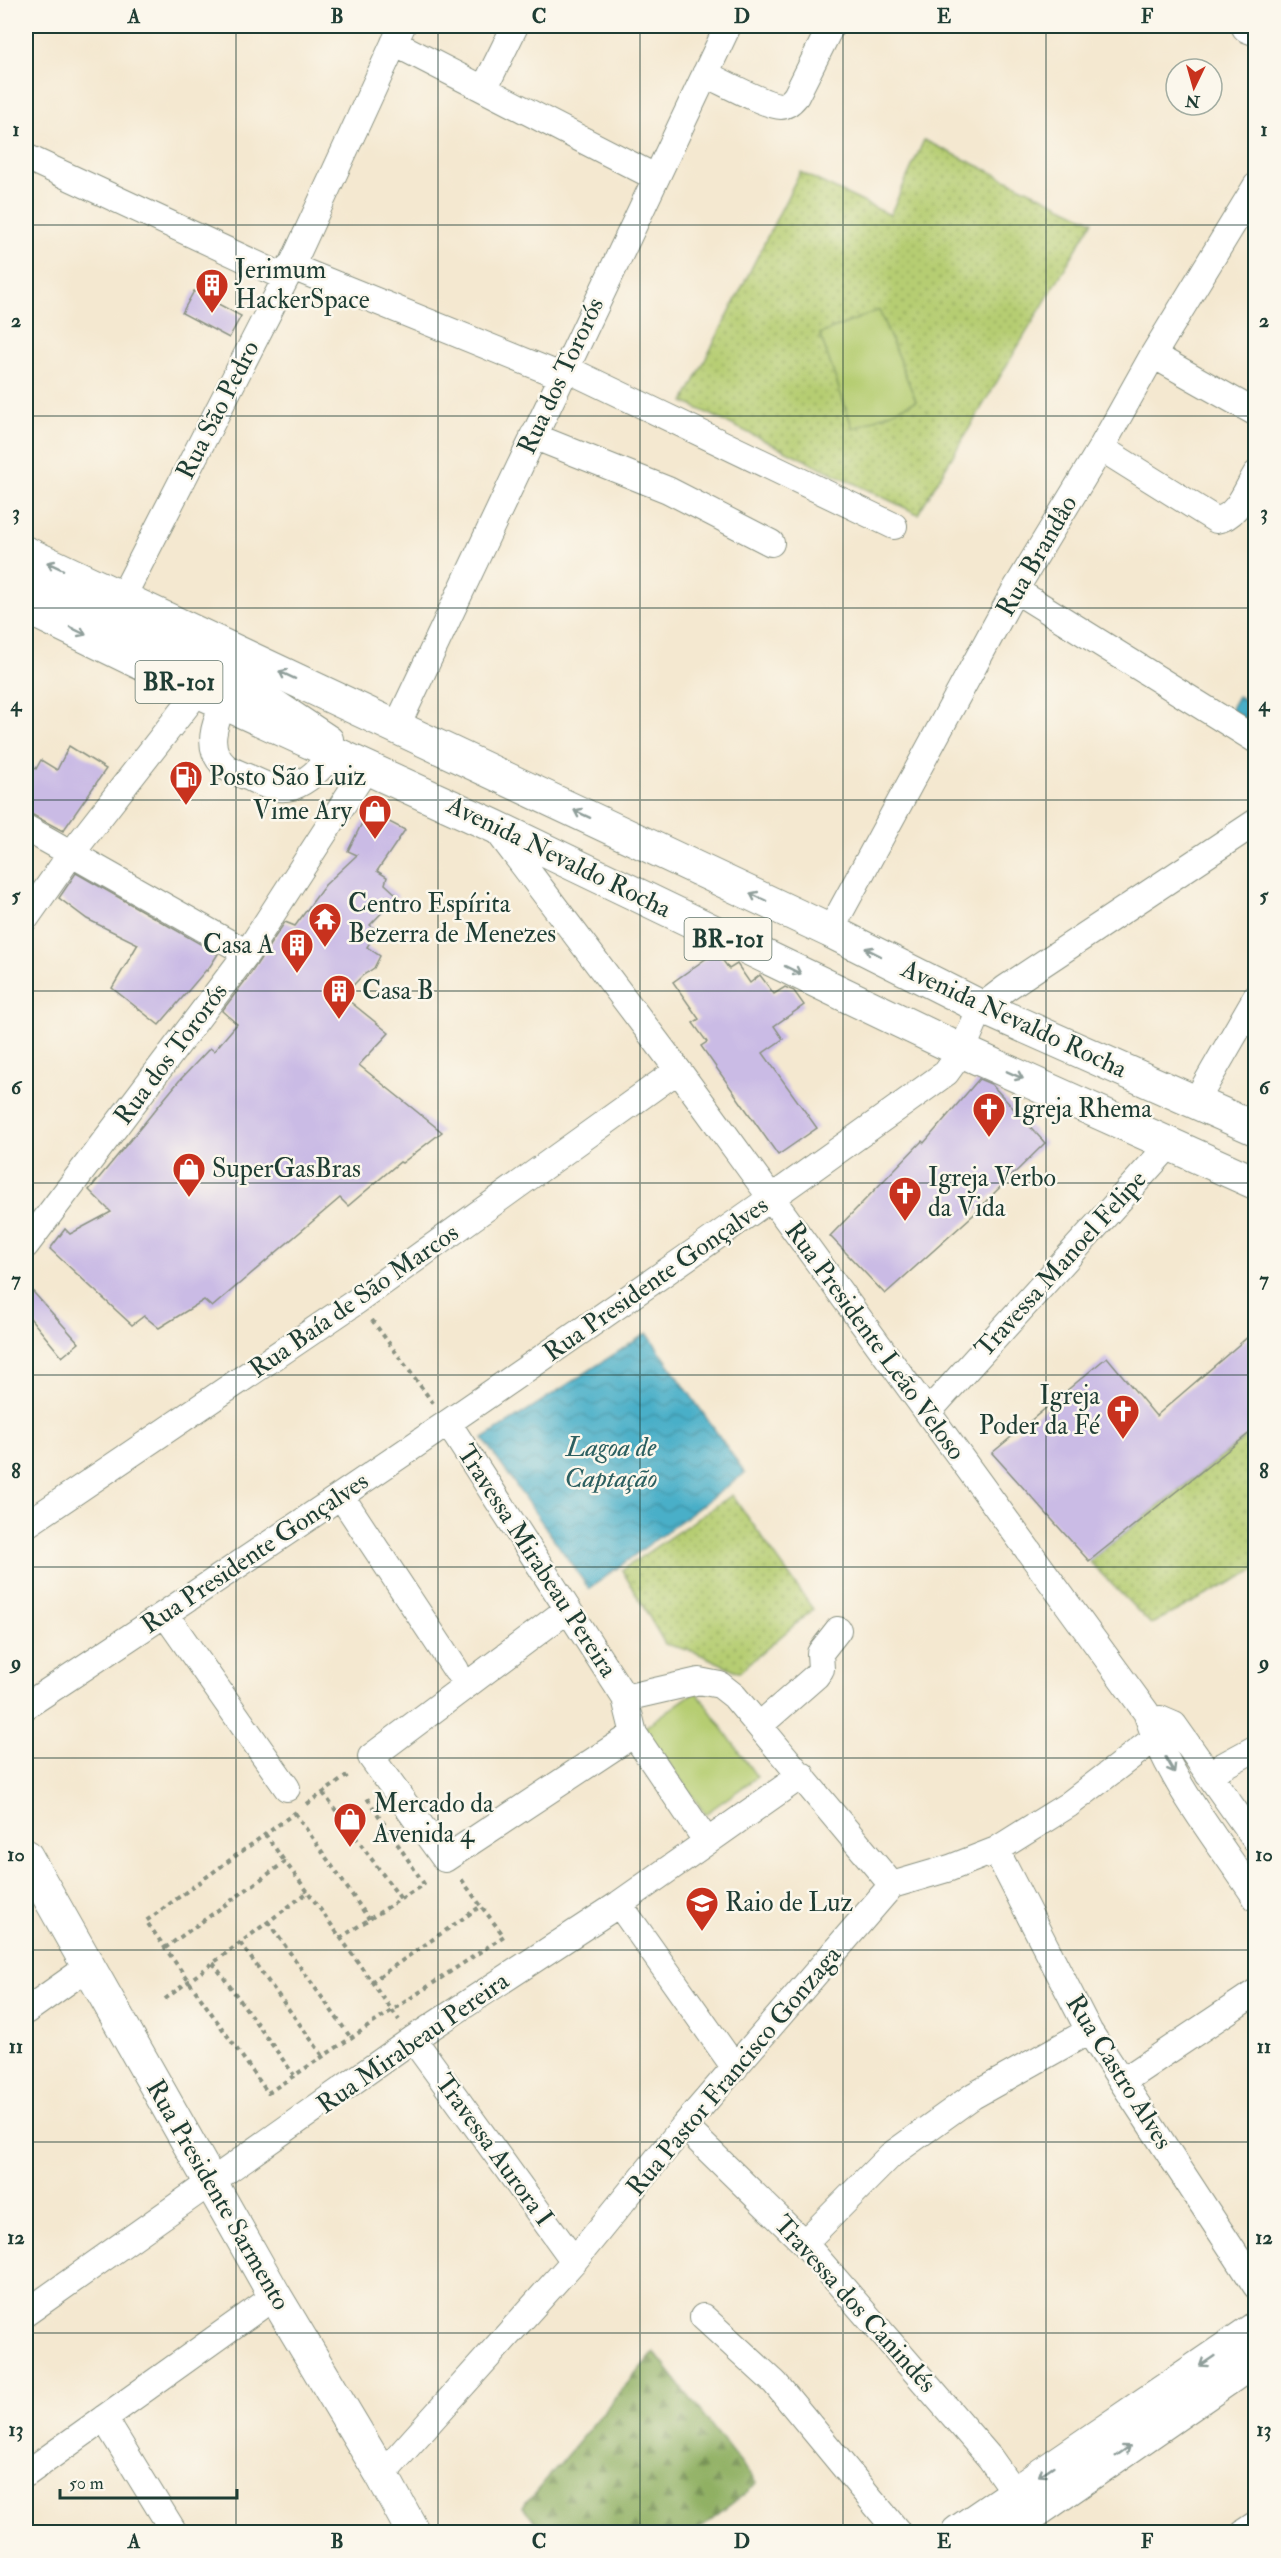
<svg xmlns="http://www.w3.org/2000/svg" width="1281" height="2558" font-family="'IM FELL Double Pica',serif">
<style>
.grass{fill:url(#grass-dots);stroke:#6a8553;stroke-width:1.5}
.forest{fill:url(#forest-firs);stroke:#58764c;stroke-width:1.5}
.pitch{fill:#b6cd72;stroke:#6a8553;stroke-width:1.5}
.water{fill:url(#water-waves);stroke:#34767e;stroke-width:1.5}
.building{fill:#cabbe5}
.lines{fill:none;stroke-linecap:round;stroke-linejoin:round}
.minor-casing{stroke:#8a9282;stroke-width:28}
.major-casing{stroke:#8a9282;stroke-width:35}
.highway-casing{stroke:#8a9282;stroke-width:35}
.path{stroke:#8a9282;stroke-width:4;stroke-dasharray:4.5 4.5;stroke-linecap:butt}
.minor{stroke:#fff;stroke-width:26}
.major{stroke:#fff;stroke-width:33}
.highway{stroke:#fff;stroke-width:33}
.oneway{stroke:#8f9e9a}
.grid{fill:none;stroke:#1f3d34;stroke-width:1.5;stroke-opacity:0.55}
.labels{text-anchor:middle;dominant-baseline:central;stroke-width:5;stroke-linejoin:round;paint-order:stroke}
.shield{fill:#fbf7ec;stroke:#61756b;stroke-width:1.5}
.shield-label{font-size:24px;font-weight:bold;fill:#1f3d34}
.poi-label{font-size:26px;fill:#1f3d34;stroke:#fbf7ec;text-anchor:start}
.street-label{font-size:26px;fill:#1f3d34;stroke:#fbf7ec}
.water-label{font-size:27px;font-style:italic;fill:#2c5f60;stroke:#fbf7ec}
.neatline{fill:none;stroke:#1f3d34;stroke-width:2}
.grid-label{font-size:20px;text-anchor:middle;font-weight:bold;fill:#1f3d34}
</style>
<defs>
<pattern id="grass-dots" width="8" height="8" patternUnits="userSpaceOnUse" patternTransform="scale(1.5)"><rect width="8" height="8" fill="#b6cd72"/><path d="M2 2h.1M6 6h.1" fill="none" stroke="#93a85e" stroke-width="1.8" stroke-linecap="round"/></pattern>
<pattern id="forest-firs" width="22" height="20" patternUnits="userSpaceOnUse" patternTransform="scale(1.5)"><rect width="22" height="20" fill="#90b064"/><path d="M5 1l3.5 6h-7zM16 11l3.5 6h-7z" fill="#759053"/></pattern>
<pattern id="water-waves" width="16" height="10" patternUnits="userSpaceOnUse" patternTransform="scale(1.5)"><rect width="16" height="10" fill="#49afc8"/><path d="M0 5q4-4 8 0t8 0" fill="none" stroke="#3c90a3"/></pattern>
</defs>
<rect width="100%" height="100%" fill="#fbf7ec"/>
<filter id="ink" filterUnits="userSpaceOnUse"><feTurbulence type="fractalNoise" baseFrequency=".0167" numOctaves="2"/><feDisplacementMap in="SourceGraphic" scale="12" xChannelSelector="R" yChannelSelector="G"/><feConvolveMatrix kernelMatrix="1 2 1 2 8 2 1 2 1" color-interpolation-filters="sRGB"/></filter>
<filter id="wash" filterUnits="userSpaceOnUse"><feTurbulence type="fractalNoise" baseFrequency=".008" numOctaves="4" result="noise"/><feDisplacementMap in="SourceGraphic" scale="24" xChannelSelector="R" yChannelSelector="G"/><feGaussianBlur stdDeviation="1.35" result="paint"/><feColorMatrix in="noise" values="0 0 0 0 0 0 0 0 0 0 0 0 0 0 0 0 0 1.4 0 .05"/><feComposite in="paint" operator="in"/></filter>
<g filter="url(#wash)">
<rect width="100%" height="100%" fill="#f4e8d0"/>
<path class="grass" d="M924 140 1093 221 918 514 684 402 800 172 890 215Z
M1255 1430V1570L1151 1624 1089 1561Z
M732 1495 813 1609 739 1672 695 1652 665 1644 622 1570Z"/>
<path class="forest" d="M654 2352 757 2484 695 2532H545L523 2507Z"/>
<path class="pitch" d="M879 310 916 401 853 429 820 334Z
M696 1691 757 1777 705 1814 644 1728Z"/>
<path class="water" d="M1238 696 1255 706 1254 726 1230 710Z
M647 1333 745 1473 589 1589 483 1439Z"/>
<g id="blocks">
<path class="building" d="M194 291 241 316 229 338 182 313Z
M69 746 106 769 63 831 33 815 26 813V762L36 769 41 760 57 770Z
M368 811 405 830 377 871 387 877 385 884 398 896 370 925 377 931 367 947 380 956 374 968 362 976 343 996 389 1033 359 1065 442 1132 402 1163 400 1162 348 1206 340 1198 212 1307 204 1300 159 1328 144 1316 132 1325 50 1249 65 1229 70 1234 111 1212 89 1190 179 1081 210 1048 214 1051 237 1024 222 1011 251 973 285 922 295 926 325 885 357 855 348 851Z
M76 873 218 954 207 971 206 970 159 1025 112 988 138 944 87 919 59 898Z
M714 953 719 955 729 969 737 964 750 983 760 975 774 994 785 987 794 991 804 1005 774 1026 783 1039 763 1053 817 1128 778 1155 701 1046 707 1042 693 1023 699 1019 673 982Z
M979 1079 991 1084 1045 1143 980 1207 981 1208 885 1294 830 1236 922 1141 924 1143Z
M26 1284 79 1343 62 1357 26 1313Z
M1256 1330V1428L1089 1561 992 1453 1107 1357 1156 1416Z"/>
</g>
</g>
<g filter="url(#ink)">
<use href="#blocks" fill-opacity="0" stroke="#8a9282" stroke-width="1.5"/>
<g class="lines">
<defs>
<path id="minor" d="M394 43 655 177
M705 74C721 81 766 106 781 106 787 106 792 101 796 96L831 26
M484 89 515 26
M26 157 286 278
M290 266 561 376
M1153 355 1256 413
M565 368 894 526
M533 436 668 490 771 543
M1101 448 1216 520C1237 518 1246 490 1256 474
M26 579 54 595 258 691 330 739
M1015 590 1256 740
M122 598 286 278 402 26
M224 702C215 723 204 749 226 767 233 772 244 775 252 779 265 785 277 791 292 787 311 780 322 766 335 752
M397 726 728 26
M26 828 247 953
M496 829 678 1070 1146 1712C1168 1780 1217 1839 1256 1898
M26 918 71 854 198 691
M830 931 1015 590 1101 448 1153 355 1256 186
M1196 1101 1256 997
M26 1245 247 953 367 767
M928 1412 1171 1143
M448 1423 625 1698 634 1734 707 1842
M341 1496 456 1670
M26 1525 357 1301 678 1070
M567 1610 371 1757 445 1859 634 1734
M165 1614 287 1788
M625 1698 699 1681 720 1685 734 1696 892 1885
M26 1706C337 1501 644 1291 946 1073L962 1051 981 1007 1006 988 1256 822
M1160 1719 1174 1725 1256 1841
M760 1725 816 1676 821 1669 820 1653 838 1630
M1208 1774 1256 1748
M996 1850 1089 2031 1256 2286
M619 1904 735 2068
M26 2011 88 1967
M413 2039 574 2261
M1123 2081 1256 1992
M684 2126 804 2243 990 2458 1014 2492
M804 2243 891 2155 973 2096 1089 2031
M26 2313 413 2039 619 1904 802 1775
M703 2317 775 2383 898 2532
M104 2418 174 2532
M26 2474 275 2296
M382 2475 574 2261 684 2126 892 1885 950 1868 996 1850 1068 1805 1155 1738 1174 1725
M1244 2532 1256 2524"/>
<path id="major" d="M1248 26 1256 29
M26 1856 275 2296 382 2475 413 2532
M958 2532 1256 2328
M1006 2532 1256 2359"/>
<path id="highway" d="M26 553 830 931 981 1007 1256 1129
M26 607 198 691 494 826 962 1051 1256 1183"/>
</defs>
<use href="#minor" class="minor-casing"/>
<use href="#major" class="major-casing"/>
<use href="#highway" class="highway-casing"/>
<path class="path" d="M372 1320 433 1403
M323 1793 401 1899
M307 1804 351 1773
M296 1812 146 1921 268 2093 504 1936 481 1906
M295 1813 369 1919
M265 1834 285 1862
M268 1922 351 2038
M340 1938 424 1884 365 1795
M240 1943 323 2056
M165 1948 285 1862 308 1892
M213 1963 294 2075
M371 1982 481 1906 459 1876
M165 1999 308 1892 399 2020"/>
<use href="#minor" class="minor"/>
<use href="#major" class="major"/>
<use href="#highway" class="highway"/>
</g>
<defs><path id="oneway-shaft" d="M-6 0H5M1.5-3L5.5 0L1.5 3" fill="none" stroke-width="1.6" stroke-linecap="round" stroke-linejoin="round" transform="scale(1.5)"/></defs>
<g class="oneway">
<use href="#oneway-shaft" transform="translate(55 566) rotate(-155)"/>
<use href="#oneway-shaft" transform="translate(78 631) rotate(26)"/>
<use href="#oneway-shaft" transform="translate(287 675) rotate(-155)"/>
<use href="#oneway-shaft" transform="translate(582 814) rotate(-155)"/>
<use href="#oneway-shaft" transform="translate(758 897) rotate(-155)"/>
<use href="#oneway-shaft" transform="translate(873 952) rotate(-153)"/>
<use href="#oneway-shaft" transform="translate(793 970) rotate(26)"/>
<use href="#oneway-shaft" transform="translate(1015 1075) rotate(24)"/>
<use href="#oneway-shaft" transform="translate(1170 1765) rotate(60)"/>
<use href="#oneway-shaft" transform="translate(1207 2361) rotate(146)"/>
<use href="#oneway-shaft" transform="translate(1123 2451) rotate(-35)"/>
<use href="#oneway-shaft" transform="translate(1046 2471) rotate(146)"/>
</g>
</g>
<path class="grid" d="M236 26V2532M438 26V2532M640 26V2532M843 26V2532M1046 26V2532M26 225H1256M26 416H1256M26 608H1256M26 800H1256M26 991H1256M26 1183H1256M26 1375H1256M26 1567H1256M26 1758H1256M26 1950H1256M26 2142H1256M26 2333H1256"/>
<defs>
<symbol id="building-pin" viewBox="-11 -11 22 30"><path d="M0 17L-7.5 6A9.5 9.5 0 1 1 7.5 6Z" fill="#c8321e" stroke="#fbf7ec"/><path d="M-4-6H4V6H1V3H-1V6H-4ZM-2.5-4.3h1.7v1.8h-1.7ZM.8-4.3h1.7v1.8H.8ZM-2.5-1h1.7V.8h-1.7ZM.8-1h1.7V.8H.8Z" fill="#fff"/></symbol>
<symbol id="fuel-pin" viewBox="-11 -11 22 30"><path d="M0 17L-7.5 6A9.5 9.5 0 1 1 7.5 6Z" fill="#c8321e" stroke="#fbf7ec"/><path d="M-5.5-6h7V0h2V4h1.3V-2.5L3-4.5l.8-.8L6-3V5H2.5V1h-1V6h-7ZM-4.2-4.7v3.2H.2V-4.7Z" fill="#fff"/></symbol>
<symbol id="shop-pin" viewBox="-11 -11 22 30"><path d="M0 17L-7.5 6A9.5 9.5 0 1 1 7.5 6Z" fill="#c8321e" stroke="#fbf7ec"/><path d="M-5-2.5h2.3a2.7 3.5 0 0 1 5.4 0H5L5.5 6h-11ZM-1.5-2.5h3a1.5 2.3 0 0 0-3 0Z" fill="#fff"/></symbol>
<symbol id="temple-pin" viewBox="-11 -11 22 30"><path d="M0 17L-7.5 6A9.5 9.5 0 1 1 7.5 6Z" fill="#c8321e" stroke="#fbf7ec"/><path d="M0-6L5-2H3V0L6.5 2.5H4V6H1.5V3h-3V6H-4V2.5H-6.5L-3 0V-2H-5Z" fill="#fff"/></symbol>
<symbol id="church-pin" viewBox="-11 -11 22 30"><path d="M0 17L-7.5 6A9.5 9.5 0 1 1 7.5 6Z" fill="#c8321e" stroke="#fbf7ec"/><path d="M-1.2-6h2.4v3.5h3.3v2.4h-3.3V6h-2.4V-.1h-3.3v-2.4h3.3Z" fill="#fff"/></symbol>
<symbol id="school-pin" viewBox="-11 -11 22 30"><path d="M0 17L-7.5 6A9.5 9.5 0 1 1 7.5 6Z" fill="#c8321e" stroke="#fbf7ec"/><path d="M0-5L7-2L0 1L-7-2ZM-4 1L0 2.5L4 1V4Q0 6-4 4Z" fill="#fff"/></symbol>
</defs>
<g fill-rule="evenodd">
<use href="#building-pin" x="193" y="266" width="38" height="52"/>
<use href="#fuel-pin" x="167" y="758" width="38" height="52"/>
<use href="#shop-pin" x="356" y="792" width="38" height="52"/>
<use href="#temple-pin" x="306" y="900" width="38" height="52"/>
<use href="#building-pin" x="278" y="926" width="38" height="52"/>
<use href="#building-pin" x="320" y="972" width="38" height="52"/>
<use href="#church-pin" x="970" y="1090" width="38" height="52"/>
<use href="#shop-pin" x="170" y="1150" width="38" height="52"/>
<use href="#church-pin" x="886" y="1174" width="38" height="52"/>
<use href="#church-pin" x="1104" y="1392" width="38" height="52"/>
<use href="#shop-pin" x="331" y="1800" width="38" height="52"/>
<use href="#school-pin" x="683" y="1884" width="38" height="52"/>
</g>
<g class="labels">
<g class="shield">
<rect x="135.5" y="661" width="87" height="42" rx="4.5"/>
<rect x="684.5" y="918" width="87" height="42" rx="4.5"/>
</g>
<g class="shield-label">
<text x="179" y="682">BR-101</text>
<text x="728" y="939">BR-101</text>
</g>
<g class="poi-label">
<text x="235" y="270">Jerimum<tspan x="235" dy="30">HackerSpace</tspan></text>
<text x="209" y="777">Posto São Luiz</text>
<text x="352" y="811" text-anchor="end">Vime Ary</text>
<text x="348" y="904">Centro Espírita<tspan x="348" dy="30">Bezerra de Menezes</tspan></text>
<text x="274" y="945" text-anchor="end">Casa A</text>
<text x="362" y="991">Casa B</text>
<text x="1012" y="1109">Igreja Rhema</text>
<text x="212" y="1169">SuperGasBras</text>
<text x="928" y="1178">Igreja Verbo<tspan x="928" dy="30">da Vida</tspan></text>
<text x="1100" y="1396" text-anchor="end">Igreja<tspan x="1100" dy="30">Poder da Fé</tspan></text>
<text x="373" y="1804">Mercado da<tspan x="373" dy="30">Avenida 4</tspan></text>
<text x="725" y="1903">Raio de Luz</text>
</g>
<g class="street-label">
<text transform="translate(561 376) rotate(-65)">Rua dos Tororós</text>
<text transform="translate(218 410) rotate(-63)">Rua São Pedro</text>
<text transform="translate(1037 556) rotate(-60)">Rua Brandâo</text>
<text transform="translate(559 857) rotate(26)">Avenida Nevaldo Rocha</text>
<text transform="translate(1014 1019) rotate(25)">Avenida Nevaldo Rocha</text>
<text transform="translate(171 1054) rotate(-53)">Rua dos Tororós</text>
<text transform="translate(1061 1264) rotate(-48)">Travessa Manoel Felipe</text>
<text transform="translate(656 1279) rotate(-35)">Rua Presidente Gonçalves</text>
<text transform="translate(354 1301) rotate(-35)">Rua Baía de São Marcos</text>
<text transform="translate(875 1341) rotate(54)">Rua Presidente Leão Veloso</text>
<text transform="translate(255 1553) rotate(-34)">Rua Presidente Gonçalves</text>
<text transform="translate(537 1561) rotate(57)">Travessa Mirabeau Pereira</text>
<text transform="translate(413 2043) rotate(-35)">Rua Mirabeau Pereira</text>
<text transform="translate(734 2071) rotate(-50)">Rua Pastor Francisco Gonzaga</text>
<text transform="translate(1119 2072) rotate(58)">Rua Castro Alves</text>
<text transform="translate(494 2150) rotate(54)">Travessa Aurora I</text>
<text transform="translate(218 2195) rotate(60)">Rua Presidente Sarmento</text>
<text transform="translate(855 2304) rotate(48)">Travessa dos Canindés</text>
</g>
<g class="water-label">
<text x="611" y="1447">Lagoa de<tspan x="611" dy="31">Captação</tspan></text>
</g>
</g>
<rect width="1281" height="2558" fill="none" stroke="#fbf7ec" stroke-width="66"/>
<g transform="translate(1194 87) rotate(185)"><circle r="28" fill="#fbf7ec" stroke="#a3ada2" stroke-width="1.5"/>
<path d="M0-4.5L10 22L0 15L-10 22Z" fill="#c8321e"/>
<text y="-9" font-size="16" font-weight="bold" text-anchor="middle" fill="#1f3d34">N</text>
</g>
<path d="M60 2489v9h177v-9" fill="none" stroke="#1f3d34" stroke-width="3"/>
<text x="69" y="2489" font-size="18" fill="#1f3d34" stroke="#fbf7ec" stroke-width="4.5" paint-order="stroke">50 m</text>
<rect x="33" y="33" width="1215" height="2492" class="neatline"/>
<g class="grid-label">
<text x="134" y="23">A</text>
<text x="337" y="23">B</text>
<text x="539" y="23">C</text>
<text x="742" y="23">D</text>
<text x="944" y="23">E</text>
<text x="1147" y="23">F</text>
<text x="16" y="136">1</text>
<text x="1264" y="136">1</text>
<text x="16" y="327">2</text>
<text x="1264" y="327">2</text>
<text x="16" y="519">3</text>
<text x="1264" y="519">3</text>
<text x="16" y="711">4</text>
<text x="1264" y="711">4</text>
<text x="16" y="902">5</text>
<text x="1264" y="902">5</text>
<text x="16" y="1094">6</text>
<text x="1264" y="1094">6</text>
<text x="16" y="1286">7</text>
<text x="1264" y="1286">7</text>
<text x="16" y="1478">8</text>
<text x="1264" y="1478">8</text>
<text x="16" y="1669">9</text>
<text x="1264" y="1669">9</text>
<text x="16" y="1861">10</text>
<text x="1264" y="1861">10</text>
<text x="16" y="2053">11</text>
<text x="1264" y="2053">11</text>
<text x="16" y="2244">12</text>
<text x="1264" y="2244">12</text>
<text x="16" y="2436">13</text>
<text x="1264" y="2436">13</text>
<text x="134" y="2548">A</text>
<text x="337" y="2548">B</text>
<text x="539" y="2548">C</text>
<text x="742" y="2548">D</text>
<text x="944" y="2548">E</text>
<text x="1147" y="2548">F</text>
</g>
</svg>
